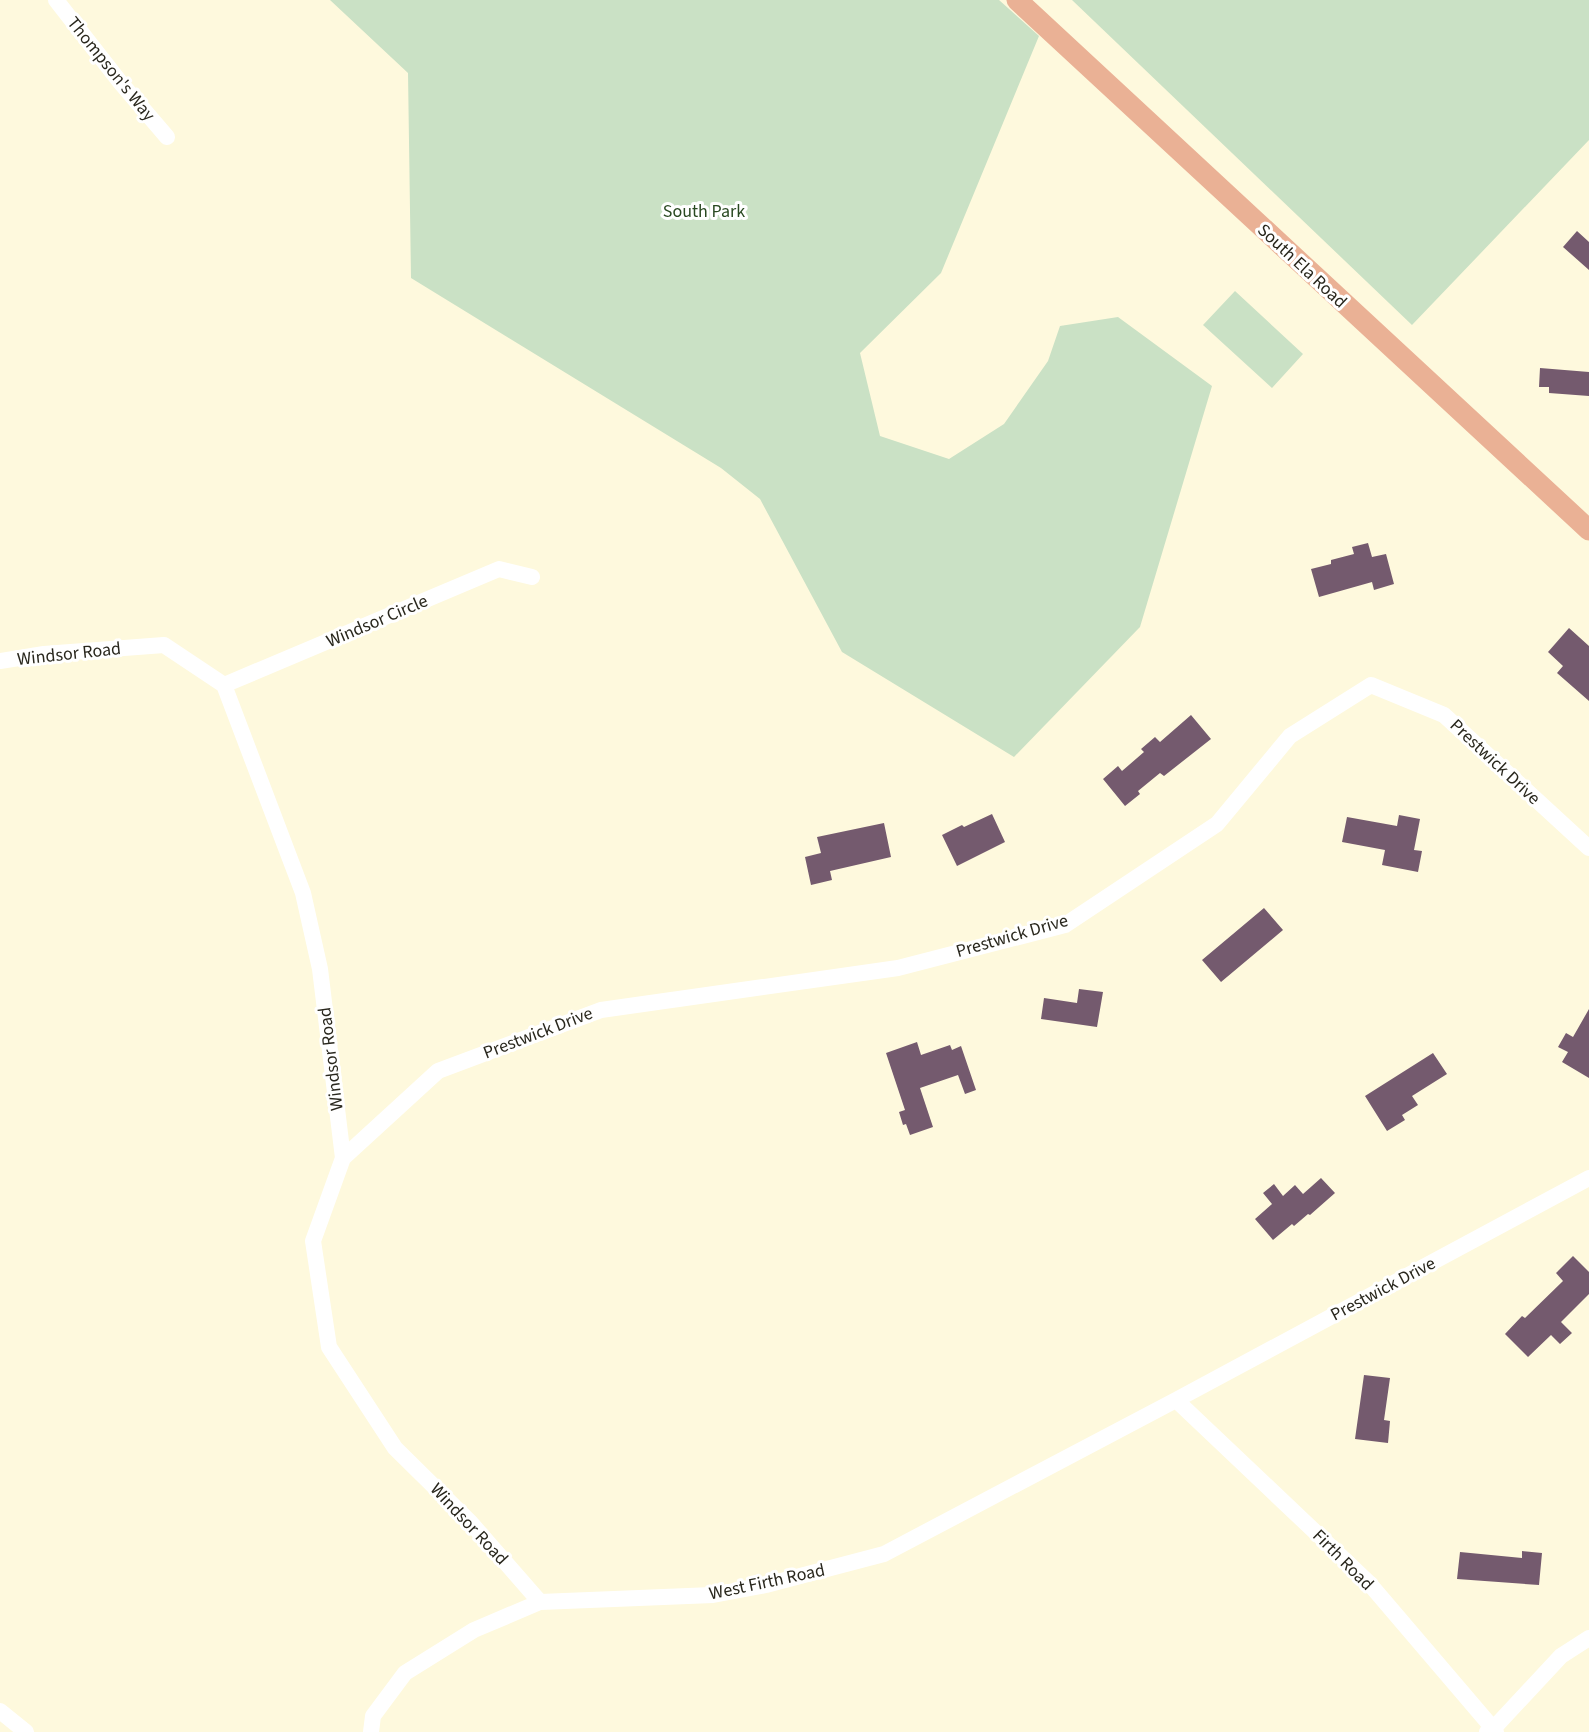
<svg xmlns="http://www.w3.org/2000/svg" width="1589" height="1732" font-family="'Source Sans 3',sans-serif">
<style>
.green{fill:#cae1c5}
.building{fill:#745a6e}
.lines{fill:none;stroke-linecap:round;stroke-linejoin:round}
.minor{stroke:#fff;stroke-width:16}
.major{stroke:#eab195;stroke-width:21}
.labels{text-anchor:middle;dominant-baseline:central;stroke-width:6;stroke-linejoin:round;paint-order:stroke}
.street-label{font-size:18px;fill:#29271d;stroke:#fff}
.park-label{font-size:18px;fill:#294921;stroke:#fff}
</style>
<rect width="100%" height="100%" fill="#fef9dd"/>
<path class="green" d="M330 0H999L1039 36 941 273 860 353 880 436 949 459 1004 424 1048 361 1060 326 1118 317 1212 386 1140 627 1014 757 842 652 760 499 721 468 411 278 408 73Z
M1072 0H1589V140L1412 325Z
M1235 291 1303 354 1272 388 1203 325Z"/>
<path class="building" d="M1577 231 1589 242V270L1563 247Z
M1540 368 1589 372V396L1549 393V387H1539Z
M1368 543 1372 557 1386 554 1394 584 1374 590 1372 582 1319 597 1311 569 1331 564V560L1354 554 1352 547Z
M1569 628 1589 646V701L1557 673 1563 666 1548 652Z
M1191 715 1211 739 1164 776 1160 773 1138 791 1140 794 1125 806 1103 779 1118 766 1122 771 1144 752 1141 749 1155 737 1160 742Z
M992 814 1005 842 957 866 942 835 962 825 964 827Z
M1399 815 1420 819 1414 850 1422 851 1418 872 1382 865 1385 850 1342 842 1347 817 1397 826Z
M884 823 891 857 830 871 832 880 811 885 805 857 821 853 817 837Z
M1264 908 1283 930 1221 982 1202 960Z
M1079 989 1103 992 1097 1027 1041 1019 1044 998 1077 1003Z
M1589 1009V1078L1562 1062 1568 1052 1558 1047 1566 1033 1573 1037Z
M917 1042 921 1055 950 1045 952 1050 961 1046 976 1090 965 1094 958 1075 920 1088 933 1127 910 1135 906 1124 903 1125 899 1112 905 1110 886 1053Z
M1433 1053 1447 1074 1412 1096 1418 1105 1402 1115 1405 1120 1387 1131 1365 1096Z
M1321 1178 1335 1193 1310 1215 1308 1214 1294 1226 1292 1224 1273 1240 1255 1219 1272 1204 1263 1193 1274 1184 1283 1196 1295 1185 1303 1194Z
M1573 1256 1589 1272V1294L1561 1322 1572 1333 1560 1344 1551 1335 1528 1357 1505 1334 1522 1316 1525 1318 1563 1281 1556 1273Z
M1364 1375 1390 1378 1384 1420 1390 1421 1388 1443 1355 1439Z
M1522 1551 1542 1553 1539 1585 1457 1579 1460 1552 1522 1558Z"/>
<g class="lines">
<path class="minor" d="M56 0 120 82 167 137
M0 661 44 654 164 645 224 685 303 893 320 969 343 1158 313 1241 329 1347 395 1448 471 1523 540 1602
M224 685 499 569 532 577
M343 1158 438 1071 601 1010 898 968 1065 925 1217 824 1290 736 1371 685 1444 715 1589 848
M1176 1400 1368 1582 1496 1732
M0 1711 26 1732
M371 1732 373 1716 405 1673 474 1630 540 1602 713 1595 766 1585 884 1554 1176 1400 1589 1178
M1487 1732 1493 1729 1561 1656 1589 1638"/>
<path class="major" d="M1017 0 1589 530"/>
</g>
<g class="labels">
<g class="street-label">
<text transform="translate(111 69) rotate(51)">Thompson's Way</text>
<text transform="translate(1302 266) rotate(43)">South Ela Road</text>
<text transform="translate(377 621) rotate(-23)">Windsor Circle</text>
<text transform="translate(69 654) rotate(-6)">Windsor Road</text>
<text transform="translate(1495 762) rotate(43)">Prestwick Drive</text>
<text transform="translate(1012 936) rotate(-16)">Prestwick Drive</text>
<text transform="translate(538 1033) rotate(-21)">Prestwick Drive</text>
<text transform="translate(331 1059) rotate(-97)">Windsor Road</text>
<text transform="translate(1383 1289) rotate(-28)">Prestwick Drive</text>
<text transform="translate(469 1524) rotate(47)">Windsor Road</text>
<text transform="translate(1343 1560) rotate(45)">Firth Road</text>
<text transform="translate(767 1582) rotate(-12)">West Firth Road</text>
</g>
<g class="park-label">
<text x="704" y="211">South Park</text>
</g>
</g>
</svg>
